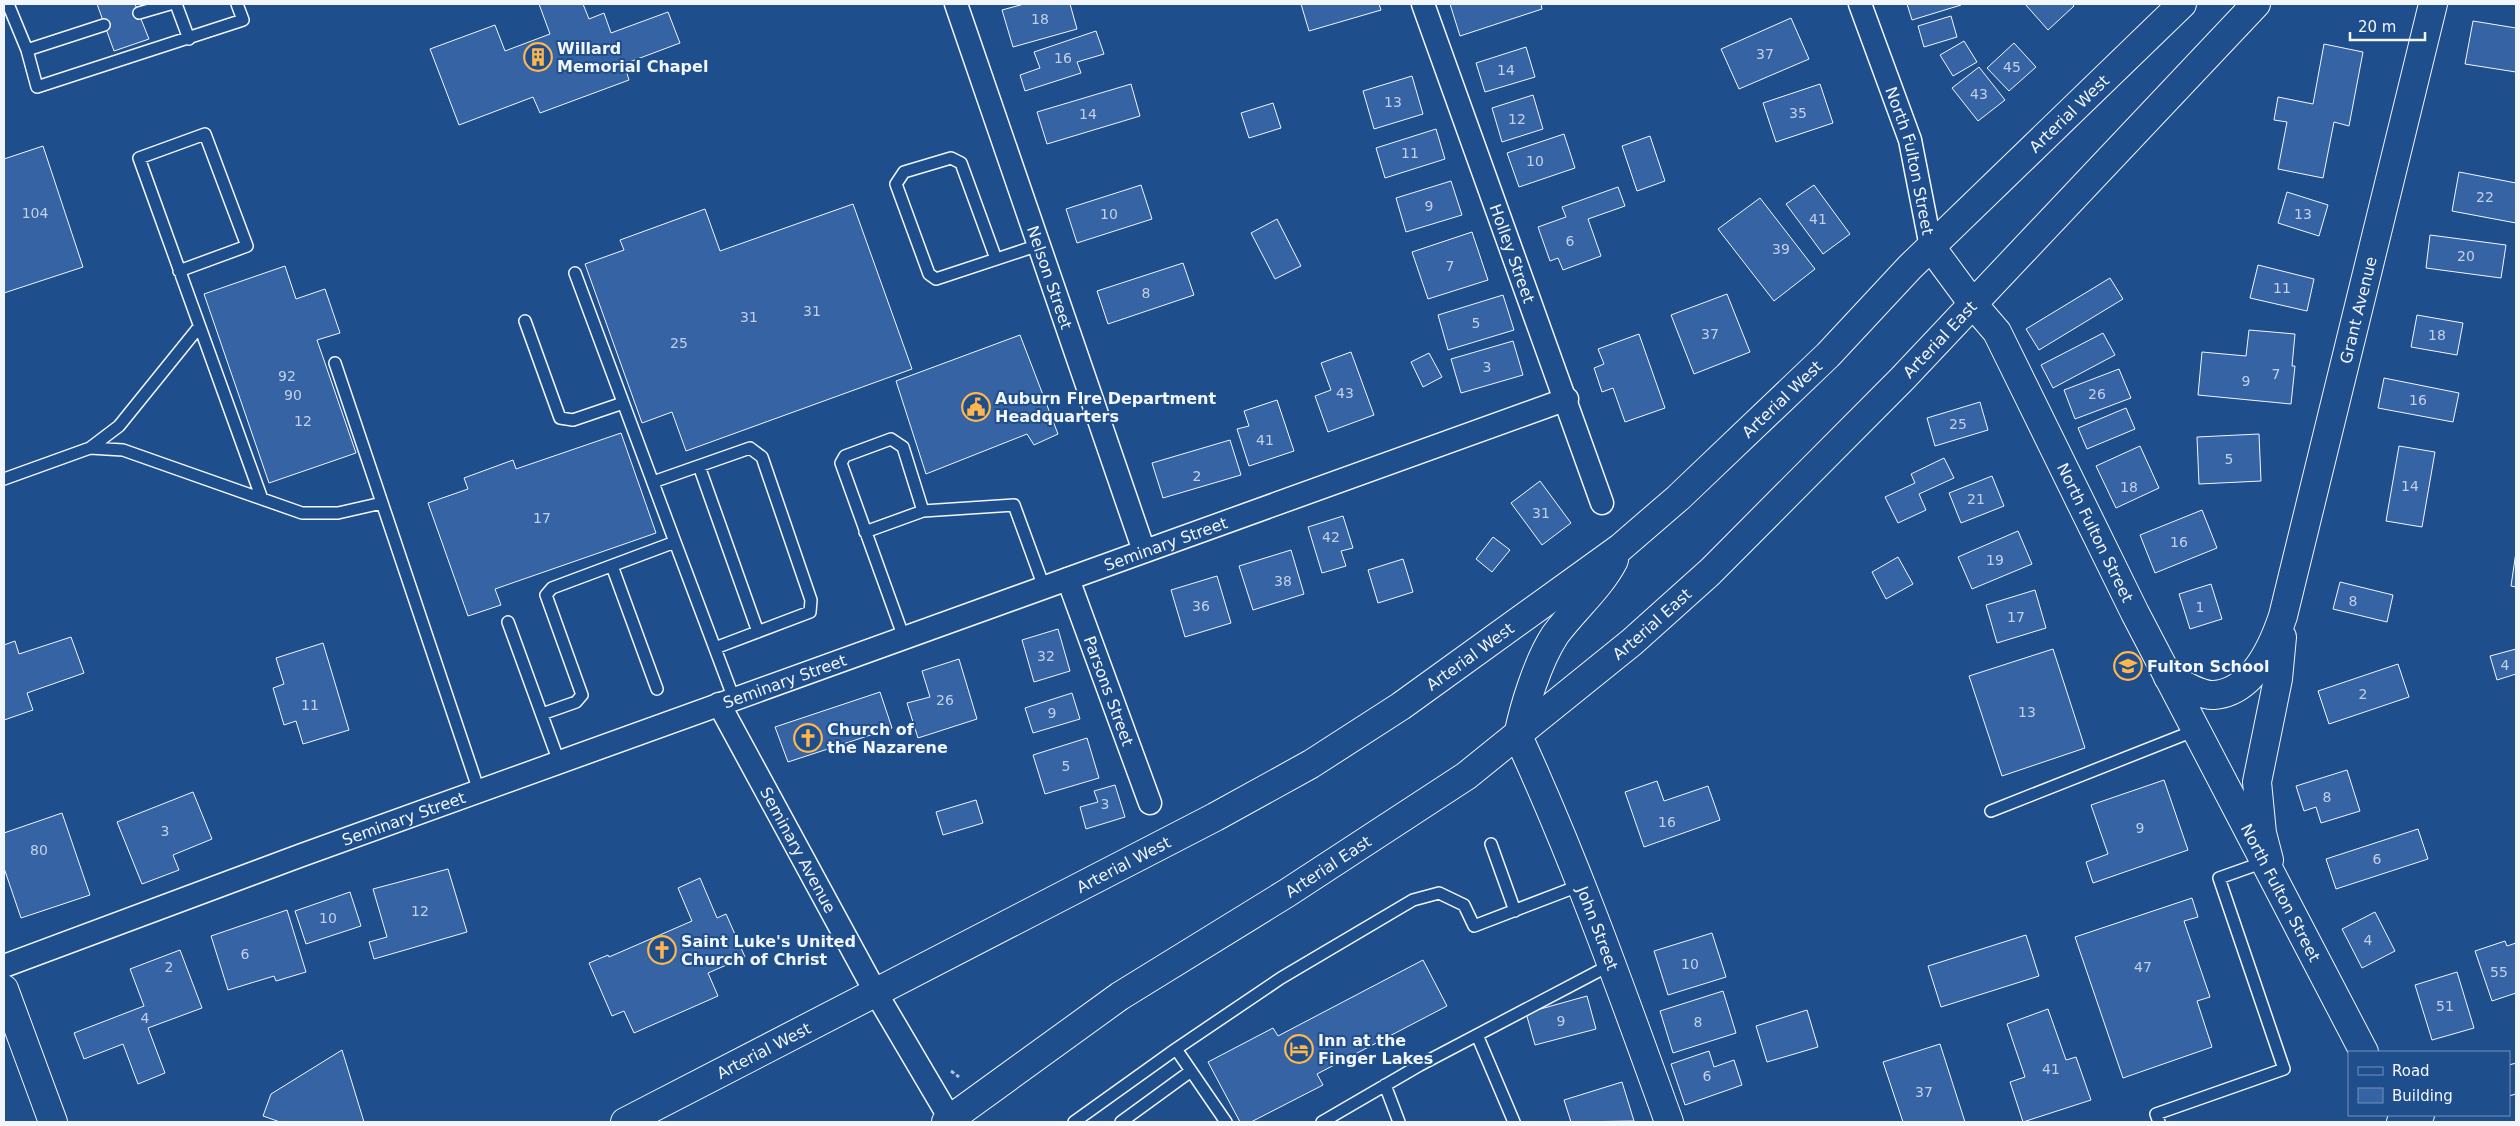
<svg xmlns="http://www.w3.org/2000/svg" width="2520" height="1126" font-family="'DejaVu Sans',sans-serif">
<style>
.building{fill:#3563a3;stroke:#f2f6ff}
.lines{fill:none;stroke-linecap:round;stroke-linejoin:round}
.service-casing{stroke:#f2f6ff;stroke-width:14}
.minor-casing{stroke:#f2f6ff;stroke-width:25}
.tertiary-casing{stroke:#f2f6ff;stroke-width:30}
.primary-casing{stroke:#f2f6ff;stroke-width:30}
.trunk-casing{stroke:#f2f6ff;stroke-width:30}
.path{stroke:#b3c4dc;stroke-width:3;stroke-dasharray:4 2.5;stroke-linecap:butt}
.service{stroke:#1f4e8c;stroke-width:11}
.minor{stroke:#1f4e8c;stroke-width:22}
.tertiary{stroke:#1f4e8c;stroke-width:28}
.primary{stroke:#1f4e8c;stroke-width:28}
.trunk{stroke:#1f4e8c;stroke-width:28}
.labels{text-anchor:middle;dominant-baseline:central;stroke-width:4;stroke-linejoin:round;paint-order:stroke}
.number-label{font-size:14px;fill:#c3d1e8}
.poi-label{font-size:16px;font-weight:bold;fill:#f2f6ff;stroke:#1f4e8c;text-anchor:start}
.street-label{font-size:16px;fill:#f2f6ff;stroke:#1f4e8c}
</style>
<rect width="100%" height="100%" fill="#1f4e8c"/>
<path class="building" d="M97 4H135L149 39 114 51Z
M539 4H583L589 19 604 13 611 33 668 12 680 43 624 64 629 80 540 113 533 97 459 125 430 49 495 25 505 51 550 34Z
M1024 4H1070L1077 29 1013 47 1002 10Z
M1301 4H1379L1381 10 1309 31Z
M1450 4H1541L1542 9 1460 36Z
M1907 4H1960L1961 5 1912 20Z
M2025 4H2072L2074 6 2048 30Z
M1951 16 1957 37 1924 47 1918 26Z
M1791 18 1809 59 1739 89 1721 49Z
M2473 21 2516 28V72L2465 64Z
M1096 31 1104 54 1077 62 1081 73 1025 91 1020 75 1040 68 1034 52Z
M1964 41 1977 62 1953 76 1940 55Z
M2014 43 2036 67 2009 91 1987 68Z
M2324 44 2363 52 2349 126 2334 122 2323 178 2278 169 2287 122 2274 120 2278 97 2313 104Z
M1526 47 1535 77 1485 92 1476 63Z
M1979 67 2005 100 1978 121 1952 88Z
M1412 76 1423 114 1374 129 1363 91Z
M1131 84 1140 116 1047 144 1037 112Z
M1820 84 1833 123 1776 142 1763 103Z
M1533 95 1543 129 1502 142 1492 108Z
M1273 103 1281 128 1249 138 1241 113Z
M1436 129 1445 159 1385 178 1376 148Z
M1564 134 1575 168 1519 187 1507 153Z
M1650 136 1665 181 1637 191 1622 146Z
M43 146 83 267 4 293V159Z
M2459 172 2516 183V223L2452 211Z
M1451 181 1462 215 1406 232 1396 198Z
M1141 185 1152 219 1077 243 1066 209Z
M1814 185 1850 234 1823 254 1786 204Z
M1618 187 1625 206 1588 219 1601 256 1563 270 1558 258 1550 261 1538 227 1566 217 1562 207Z
M2287 192 2328 205 2319 236 2278 223Z
M1760 198 1815 269 1774 301 1718 229Z
M853 204 912 369 686 451 672 412 642 423 585 264 624 250 620 240 705 209 720 251Z
M1277 219 1301 266 1275 279 1251 233Z
M1472 232 1488 280 1428 299 1412 252Z
M2430 235 2506 245 2501 278 2426 268Z
M1183 263 1194 295 1108 324 1097 291Z
M2258 265 2314 279 2307 311 2250 298Z
M285 266 296 299 325 289 340 333 317 340 356 453 269 483 204 294Z
M2110 278 2123 299 2039 350 2026 329Z
M1727 294 1750 352 1694 374 1671 315Z
M1503 295 1514 330 1448 350 1438 315Z
M2417 315 2463 323 2457 355 2411 347Z
M2249 330 2295 334 2292 366H2295L2291 404 2198 395 2202 352 2246 356Z
M2103 333 2115 355 2053 388 2041 365Z
M1639 334 1665 408 1625 422 1613 388 1602 392 1594 368 1604 364 1598 349Z
M1020 335 1058 434 1034 445 1027 434 926 474 896 381Z
M1513 341 1523 375 1461 393 1451 359Z
M1351 352 1374 415 1328 432 1315 396 1331 390 1321 363Z
M1429 353 1442 377 1423 387 1411 362Z
M2119 369 2131 398 2075 419 2064 390Z
M2384 378 2459 393 2453 422 2378 408Z
M1277 400 1294 451 1249 466 1237 429 1249 426 1244 411Z
M1980 402 1988 430 1935 446 1927 418Z
M2126 408 2135 429 2087 449 2078 428Z
M621 433 656 533 495 589 501 605 468 616 428 503 468 489 464 478 513 460 516 469Z
M2259 434 2261 481 2199 484 2197 437Z
M1230 440 1241 475 1163 498 1152 463Z
M2140 446 2159 488 2116 508 2096 466Z
M2399 446 2435 452 2422 527 2386 521Z
M1944 458 1954 478 1919 494 1926 510 1898 523 1885 497 1915 483 1911 474Z
M1992 476 2004 506 1961 523 1949 493Z
M1540 481 1571 523 1542 545 1511 503Z
M2202 510 2217 548 2155 573 2140 535Z
M1343 516 1353 548 1341 551 1346 566 1322 573 1308 527Z
M2018 531 2032 564 1972 589 1958 557Z
M1493 537 1510 550 1492 572 1476 559Z
M1291 550 1304 594 1253 610 1239 566Z
M2516 552V587L2511 586Z
M1898 557 1913 584 1886 599 1872 572Z
M1403 559 1413 592 1378 603 1368 570Z
M1217 576 1231 623 1185 637 1171 590Z
M2340 582 2393 595 2387 622 2333 609Z
M2211 584 2222 619 2190 629 2179 594Z
M2035 590 2046 628 1997 643 1986 605Z
M1058 629 1070 671 1034 682 1022 640Z
M71 637 84 673 27 693 33 710 4 720V645L15 641 19 654Z
M323 643 349 730 303 744 296 721 284 725 273 688 284 684 276 658Z
M2053 649 2085 748 2002 776 1969 676Z
M2516 649V674L2497 680 2490 656Z
M959 659 977 719 918 738 907 703 930 697 922 671Z
M2398 664 2409 697 2329 724 2318 691Z
M880 692 892 728 788 762 775 727Z
M1072 693 1080 719 1033 733 1025 708Z
M1087 738 1099 778 1045 794 1033 755Z
M2347 770 2360 811 2321 823 2316 807 2304 811 2296 786Z
M2164 780 2188 850 2093 883 2086 862 2108 854 2091 805Z
M1657 781 1664 801 1708 786 1720 820 1644 847 1625 792Z
M1115 785 1125 817 1086 829 1080 807 1098 802 1094 791Z
M193 792 212 839 173 855 179 870 142 884 117 822Z
M976 800 983 823 943 835 936 812Z
M62 813 90 895 21 918 4 868V833Z
M2418 829 2428 859 2336 889 2326 859Z
M448 869 467 932 374 959 369 942 387 937 373 889Z
M700 878 717 918 726 914 745 957 708 973 718 996 634 1033 624 1011 612 1016 589 963 608 955 609 957 692 921 678 888Z
M350 892 361 926 306 944 295 911Z
M2192 898 2198 917 2184 921 2210 997 2197 1001 2212 1047 2123 1078 2075 937Z
M287 910 306 972 276 981 274 976 228 990 211 936Z
M2375 912 2395 951 2362 968 2342 929Z
M1712 933 1726 977 1668 995 1654 951Z
M2026 935 2039 976 1941 1007 1928 966Z
M2505 941 2507 946 2516 943V993L2492 1001 2475 951Z
M180 950 202 1008 148 1028 165 1073 138 1084 123 1044 84 1059 74 1033 144 1006 130 969Z
M1423 960 1447 1006 1317 1074 1323 1085 1251 1122H1240L1208 1062 1273 1028 1278 1036Z
M2457 972 2474 1028 2432 1040 2415 985Z
M1723 991 1736 1033 1673 1053 1660 1011Z
M1587 996 1596 1029 1535 1045 1526 1013Z
M2048 1009 2066 1060 2076 1057 2091 1100 2023 1122 2010 1082 2025 1077 2007 1024Z
M1807 1010 1818 1047 1767 1062 1756 1026Z
M1940 1044 1965 1122H1903L1883 1062Z
M342 1050 364 1122H280L263 1116 271 1094Z
M1709 1051 1714 1067 1734 1060 1742 1085 1685 1105 1671 1064Z
M1622 1082 1634 1121 1571 1122 1564 1100Z"/>
<g class="lines">
<defs>
<path id="service" d="M8 4 27 50 37 87 243 20 237 4
M176 4 189 39
M139 13 170 4
M27 50 104 25
M996 259 961 163 951 158 904 172 896 184 929 274 936 279 1039 245
M179 271 247 246 205 134 139 158 262 499
M575 273 675 542
M525 321 560 418 573 420 623 403
M335 363 479 791
M90 448 123 450 302 513H338L382 503
M699 466 758 632
M4 479 90 448 119 426 199 327
M653 482 750 448 762 457 811 600 810 612 715 648
M923 511 1014 505 1044 587
M865 532 923 511 903 447 891 439 845 456 841 463 904 638
M612 566 657 689
M508 622 559 762
M542 714 576 702 582 695 546 595 552 588 675 542 734 699
M1991 811 2196 730
M1491 844 1515 911
M1477 1035 1514 1122
M1176 1049 1226 1122
M1385 1085 1399 1122
M1074 1122 1176 1049 1281 978 1413 900 1439 893 1464 905 1474 926 1581 885
M1121 1122 1191 1071
M1322 1122 1420 1065 1612 964
M2159 1122 2156 1114 2284 1069 2219 878 2264 862"/>
<g id="minor">
<path id="s1" d="M956 4 1144 551"/>
<path id="s2" d="M1423 4 1602 503"/>
<path id="s3" d="M1860 4 1910 140 1931 247"/>
<path id="s4" d="M1068 579 1150 803"/>
<path id="s5" d="M719 704 876 993 945 1110 956 1122"/>
<path id="s6" d="M4 966 302 855 1567 399"/>
</g>
<g id="tertiary">
<path id="s7" d="M2168 677C2181 683 2200 696 2214 695 2253 692 2273 646 2283 616L2433 4"/>
<path d="M2269 860 2262 833 2257 782 2278 679 2282 637"/>
</g>
<path id="primary" d="M4 989 53 1122"/>
<g id="trunk">
<path id="s8" d="M1931 247 1973 304 1997 332 2135 613 2364 1052"/>
<path id="s9" d="M1518 736C1576 862 1622 992 1669 1122"/>
<path d="M1518 736C1524 706 1538 661 1555 635 1574 609 1599 589 1614 560"/>
<path d="M2509 1081 2516 1078"/>
<path id="s10" d="M625 1122 1215 817 1311 764 1401 706 1620 548 1678 498 1828 355 1910 267 2182 4"/>
<path id="s11" d="M946 1122 1120 996 1287 893 1466 776 1632 642 1710 572 1902 379 2256 4"/>
<path d="M2401 1122 2420 1115"/>
</g>
</defs>
<use href="#service" class="service-casing"/>
<use href="#minor" class="minor-casing"/>
<use href="#tertiary" class="tertiary-casing"/>
<use href="#primary" class="primary-casing"/>
<use href="#trunk" class="trunk-casing"/>
<path class="path" d="M951 1071 959 1077"/>
<use href="#service" class="service"/>
<use href="#minor" class="minor"/>
<use href="#tertiary" class="tertiary"/>
<use href="#primary" class="primary"/>
<use href="#trunk" class="trunk"/>
</g>
<defs>
<symbol id="building-ring" viewBox="-11 -11 22 22"><circle r="9.5" fill="#1f4e8c" stroke="#ffb74d" stroke-width="1.5"/><path d="M-4-6H4V6H1V3H-1V6H-4ZM-2.5-4.3h1.7v1.8h-1.7ZM.8-4.3h1.7v1.8H.8ZM-2.5-1h1.7V.8h-1.7ZM.8-1h1.7V.8H.8Z" fill="#ffb74d"/></symbol>
<symbol id="civic-ring" viewBox="-11 -11 22 22"><circle r="9.5" fill="#1f4e8c" stroke="#ffb74d" stroke-width="1.5"/><path d="M-.6-6.5H3V-4.5H.6V-3L4-1V1h2V6H-6V1h2V-1L-.6-3ZM-1.2 2.5V6h2.4V2.5Z" fill="#ffb74d"/></symbol>
<symbol id="school-ring" viewBox="-11 -11 22 22"><circle r="9.5" fill="#1f4e8c" stroke="#ffb74d" stroke-width="1.5"/><path d="M0-5L7-2L0 1L-7-2ZM-4 1L0 2.5L4 1V4Q0 6-4 4Z" fill="#ffb74d"/></symbol>
<symbol id="church-ring" viewBox="-11 -11 22 22"><circle r="9.5" fill="#1f4e8c" stroke="#ffb74d" stroke-width="1.5"/><path d="M-1.2-6h2.4v3.5h3.3v2.4h-3.3V6h-2.4V-.1h-3.3v-2.4h3.3Z" fill="#ffb74d"/></symbol>
<symbol id="hotel-ring" viewBox="-11 -11 22 22"><circle r="9.5" fill="#1f4e8c" stroke="#ffb74d" stroke-width="1.5"/><path d="M-6-4.5h1.5V1H6V5H4.5V3h-9V5H-6ZM-4 0a1.8 1.8 0 1 1 3.6 0ZM.5 0V-2.5h3Q6-2.5 6 0Z" fill="#ffb74d"/></symbol>
</defs>
<g fill-rule="evenodd">
<use href="#building-ring" x="522" y="41" width="32" height="32"/>
<use href="#civic-ring" x="960" y="391" width="32" height="32"/>
<use href="#school-ring" x="2112" y="650" width="32" height="32"/>
<use href="#church-ring" x="792" y="722" width="32" height="32"/>
<use href="#church-ring" x="646" y="934" width="32" height="32"/>
<use href="#hotel-ring" x="1283" y="1033" width="32" height="32"/>
</g>
<g class="labels">
<g class="number-label">
<text x="1040" y="19">18</text>
<text x="1765" y="54">37</text>
<text x="1063" y="58">16</text>
<text x="2012" y="67">45</text>
<text x="1506" y="70">14</text>
<text x="1979" y="94">43</text>
<text x="1393" y="102">13</text>
<text x="1798" y="113">35</text>
<text x="1088" y="114">14</text>
<text x="1517" y="119">12</text>
<text x="1410" y="153">11</text>
<text x="1535" y="161">10</text>
<text x="2485" y="197">22</text>
<text x="1429" y="206">9</text>
<text x="35" y="213">104</text>
<text x="1109" y="214">10</text>
<text x="2303" y="214">13</text>
<text x="1818" y="219">41</text>
<text x="1570" y="241">6</text>
<text x="1781" y="249">39</text>
<text x="2466" y="256">20</text>
<text x="1450" y="266">7</text>
<text x="2282" y="288">11</text>
<text x="1146" y="293">8</text>
<text x="812" y="311">31</text>
<text x="749" y="317">31</text>
<text x="1476" y="323">5</text>
<text x="1710" y="334">37</text>
<text x="2437" y="335">18</text>
<text x="679" y="343">25</text>
<text x="1487" y="367">3</text>
<text x="2276" y="374">7</text>
<text x="287" y="376">92</text>
<text x="2246" y="381">9</text>
<text x="1345" y="393">43</text>
<text x="2097" y="394">26</text>
<text x="293" y="395">90</text>
<text x="2418" y="400">16</text>
<text x="303" y="421">12</text>
<text x="1958" y="424">25</text>
<text x="1265" y="440">41</text>
<text x="2229" y="459">5</text>
<text x="1197" y="476">2</text>
<text x="2410" y="486">14</text>
<text x="2129" y="487">18</text>
<text x="1976" y="499">21</text>
<text x="1541" y="513">31</text>
<text x="542" y="518">17</text>
<text x="1331" y="537">42</text>
<text x="2179" y="542">16</text>
<text x="1995" y="560">19</text>
<text x="1283" y="581">38</text>
<text x="2353" y="601">8</text>
<text x="1201" y="606">36</text>
<text x="2200" y="607">1</text>
<text x="2016" y="617">17</text>
<text x="1046" y="656">32</text>
<text x="2505" y="665">4</text>
<text x="2363" y="694">2</text>
<text x="945" y="700">26</text>
<text x="310" y="705">11</text>
<text x="2027" y="712">13</text>
<text x="1052" y="713">9</text>
<text x="1066" y="766">5</text>
<text x="2327" y="797">8</text>
<text x="1105" y="804">3</text>
<text x="1667" y="822">16</text>
<text x="2140" y="828">9</text>
<text x="165" y="831">3</text>
<text x="39" y="850">80</text>
<text x="2377" y="859">6</text>
<text x="420" y="911">12</text>
<text x="328" y="918">10</text>
<text x="2368" y="940">4</text>
<text x="245" y="954">6</text>
<text x="1690" y="964">10</text>
<text x="169" y="967">2</text>
<text x="2143" y="967">47</text>
<text x="2499" y="972">55</text>
<text x="2445" y="1006">51</text>
<text x="145" y="1018">4</text>
<text x="1561" y="1021">9</text>
<text x="1698" y="1022">8</text>
<text x="2051" y="1069">41</text>
<text x="1707" y="1076">6</text>
<text x="1924" y="1092">37</text>
</g>
<g class="poi-label">
<text x="557" y="48">Willard<tspan x="557" dy="18">Memorial Chapel</tspan></text>
<text x="995" y="398">Auburn FIre Department<tspan x="995" dy="18">Headquarters</tspan></text>
<text x="2147" y="666">Fulton School</text>
<text x="827" y="729">Church of<tspan x="827" dy="18">the Nazarene</tspan></text>
<text x="681" y="941">Saint Luke's United<tspan x="681" dy="18">Church of Christ</tspan></text>
<text x="1318" y="1040">Inn at the<tspan x="1318" dy="18">Finger Lakes</tspan></text>
</g>
<g class="street-label">
<text stroke="none"><textPath href="#s10" startOffset="1776">Arterial West</textPath></text>
<text stroke="none"><textPath href="#s3" startOffset="165">North Fulton Street</textPath></text>
<text stroke="none"><textPath href="#s2" startOffset="265">Holley Street</textPath></text>
<text stroke="none"><textPath href="#s1" startOffset="289">Nelson Street</textPath></text>
<text stroke="none"><textPath href="#s7" startOffset="476">Grant Avenue</textPath></text>
<text stroke="none"><textPath href="#s11" startOffset="1270">Arterial East</textPath></text>
<text stroke="none"><textPath href="#s10" startOffset="1371">Arterial West</textPath></text>
<text stroke="none"><textPath href="#s8" startOffset="331">North Fulton Street</textPath></text>
<text stroke="none"><textPath href="#s6" startOffset="1236">Seminary Street</textPath></text>
<text stroke="none"><textPath href="#s11" startOffset="865">Arterial East</textPath></text>
<text stroke="none"><textPath href="#s10" startOffset="966">Arterial West</textPath></text>
<text stroke="none"><textPath href="#s6" startOffset="831">Seminary Street</textPath></text>
<text stroke="none"><textPath href="#s4" startOffset="119">Parsons Street</textPath></text>
<text stroke="none"><textPath href="#s6" startOffset="426">Seminary Street</textPath></text>
<text stroke="none"><textPath href="#s5" startOffset="166">Seminary Avenue</textPath></text>
<text stroke="none"><textPath href="#s10" startOffset="561">Arterial West</textPath></text>
<text stroke="none"><textPath href="#s11" startOffset="460">Arterial East</textPath></text>
<text stroke="none"><textPath href="#s8" startOffset="736">North Fulton Street</textPath></text>
<text stroke="none"><textPath href="#s9" startOffset="208">John Street</textPath></text>
<text stroke="none"><textPath href="#s10" startOffset="156">Arterial West</textPath></text>
</g>
</g>
<rect width="2520" height="1126" fill="none" stroke="#f2f6ff" stroke-width="10"/>
<rect x="2348" y="1051" width="162" height="65" fill="#1f4e8c" stroke="#7391ba"/>
<rect x="2358" y="1067" width="25" height="8" fill="#1f4e8c" stroke="#7391ba"/>
<text x="2392" y="1076" font-size="15" fill="#f2f6ff">Road</text>
<rect x="2358" y="1088" width="25" height="15" fill="#3563a3" stroke="#7391ba"/>
<text x="2392" y="1101" font-size="15" fill="#f2f6ff">Building</text>
<path d="M2350 32v8h75v-8" fill="none" stroke="#f2f6ff" stroke-width="2.5"/>
<text x="2358" y="32" font-size="15" fill="#f2f6ff" stroke="#1f4e8c" stroke-width="4" paint-order="stroke">20 m</text>
</svg>
